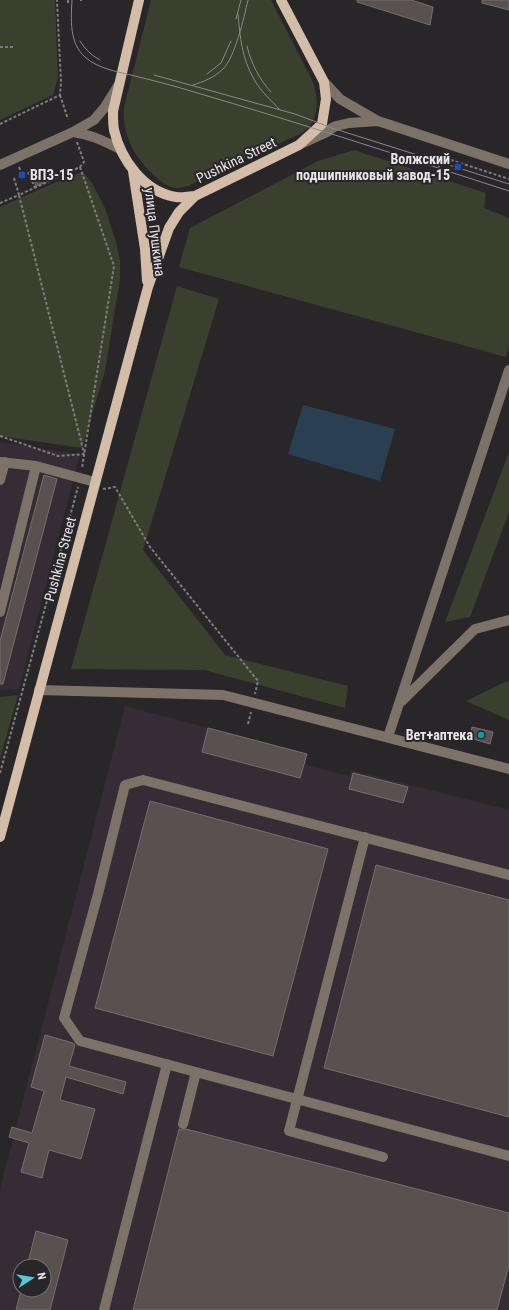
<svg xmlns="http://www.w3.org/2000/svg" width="509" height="1310" font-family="'Roboto Condensed',sans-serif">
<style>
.built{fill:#352c35;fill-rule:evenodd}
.green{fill:#3b3f2d}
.water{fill:#2b3f53}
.building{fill:#585150;stroke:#766f6e}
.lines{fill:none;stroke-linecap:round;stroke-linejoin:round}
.path{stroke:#7e7c7e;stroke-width:2;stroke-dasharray:3 2;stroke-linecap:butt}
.minor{stroke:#7c7268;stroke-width:10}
.major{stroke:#d3bda9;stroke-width:10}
.tram{stroke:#8b888b;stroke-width:1}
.transit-dot{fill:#1a4fb4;stroke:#292629;stroke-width:1.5}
.culture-dot{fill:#0f9aa8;stroke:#292629;stroke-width:1.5}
.labels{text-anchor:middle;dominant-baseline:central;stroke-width:4;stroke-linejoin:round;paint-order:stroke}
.poi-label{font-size:14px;font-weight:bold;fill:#e8e6e8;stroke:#292629;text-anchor:end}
.street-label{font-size:14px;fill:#e8e6e8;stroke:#292629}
</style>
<rect width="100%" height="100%" fill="#292629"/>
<path class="built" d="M0 442 80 454 19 689 0 690Z
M125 706 307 754 306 765 349 776 351 770 509 810V1310H0V1189ZM20 1266H44V1290H20Z"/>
<path class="green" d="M0 0H55L58 78 53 95 0 120Z
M151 0H271L312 80C319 98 320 121 302 133L188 186C184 187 180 188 176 188 167 187 160 181 154 175 134 157 122 135 124 107Z
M354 150 486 193 484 208 509 218V347L506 357 179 267 190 228 318 161Z
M83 172 92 183 105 208 116 242 120 260V279L105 371 82 448 0 436V207L61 180Z
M177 286 219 299 143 550 225 655 348 686 345 708 204 670 71 669Z
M509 452V512L470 617 445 622Z
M509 681V720L466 701 505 682Z
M18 695 0 759V697Z"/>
<path class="water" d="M303 405 395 429 380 481 288 454Z"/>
<path class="building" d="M357 0H411L433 7 430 25 357 2Z
M482 0H509V10L482 3Z
M44 173 48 181 36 186 33 177Z
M44 475 57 479 3 684H0V641Z
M472 727 493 732 490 744 470 738Z
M208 728 307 754 300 778 202 752Z
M353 773 408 787 403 803 349 789Z
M150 801 328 849 273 1056 95 1008Z
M376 865 509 900V1117L324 1068Z
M45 1035 73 1043 75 1045 69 1066 126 1082 123 1094 66 1077 60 1100 95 1109 81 1159 49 1150 42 1178 21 1172 29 1143 9 1137 12 1127 32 1133 44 1091 31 1087Z
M179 1129 182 1130 186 1129 509 1213V1265L497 1310H133Z
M36 1231 68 1240 50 1310H16L21 1290H44V1266H27Z"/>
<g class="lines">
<path class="path" d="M81 1V0
M68 3V0
M0 47H15
M60 95 68 119
M0 124 60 95 61 82 57 0
M77 142 84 162 80 167 19 195 84 453
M19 167 22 175
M80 167 114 266 82 468
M28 172 35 188
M437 172 442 157 509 179
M14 178 19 195
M0 203 19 195
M0 436 58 456 85 454
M103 489 115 487 150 547 258 681 255 694
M248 724 251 712
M0 773 78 487"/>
<path class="minor" d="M324 82 340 99 378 121 509 164
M73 132C93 135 103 141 120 149
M303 143 327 132 332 128 336 126 349 123 378 121
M0 165 73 132 94 120 105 107 118 86
M0 462 36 466 95 482
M0 480 5 462
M0 612 36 466
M39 690 223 695 509 769
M402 701 475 629 509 620
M388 737 509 370
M365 837 289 1131 383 1157
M509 875 143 780 125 785 98 894 64 1018 80 1041 509 1156
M183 1124 196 1072
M104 1310 167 1064"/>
<path class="major" d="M139 0 113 111C113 117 113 124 114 130 121 160 144 192 176 197 182 198 189 196 195 196L299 145 322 124 326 99 324 82 281 0
M133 171 145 249 147 281
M0 837 148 287 169 228 179 212 195 196"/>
<path class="tram" d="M72 0C71 19 69 43 85 57 98 69 119 72 135 76 155 81 175 86 194 92 300 123 404 157 509 191
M238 14C240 37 242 59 254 79 260 91 271 100 280 110
M236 19 241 0
M80 41C85 49 91 55 100 60
M247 46C251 63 259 79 271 92
M207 74 221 63 231 41
M154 75 295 114 332 128 509 184
M193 85C203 82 215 77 223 69 235 57 244 18 248 0"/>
</g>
<g class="transit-dot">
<rect x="454" y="163" width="8" height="8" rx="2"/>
<rect x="18" y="171" width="8" height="8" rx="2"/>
</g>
<circle class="culture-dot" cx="481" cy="735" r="4"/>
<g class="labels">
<g class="poi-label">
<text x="450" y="159">Волжский<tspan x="450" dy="16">подшипниковый завод-15</tspan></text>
<text x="30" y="175" text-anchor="start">ВПЗ-15</text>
<text x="473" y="735">Вет+аптека</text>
</g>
<g class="street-label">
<text transform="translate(236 160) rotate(-26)">Pushkina Street</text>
<text transform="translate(155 232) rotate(83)">улица Пушкина</text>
<text transform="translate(60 559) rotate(-75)">Pushkina Street</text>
</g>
</g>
<g transform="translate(32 1278) rotate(78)"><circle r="19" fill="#292629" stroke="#757375"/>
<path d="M0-3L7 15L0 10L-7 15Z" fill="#55cadf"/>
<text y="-6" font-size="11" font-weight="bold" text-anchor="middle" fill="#e8e6e8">N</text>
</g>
</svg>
